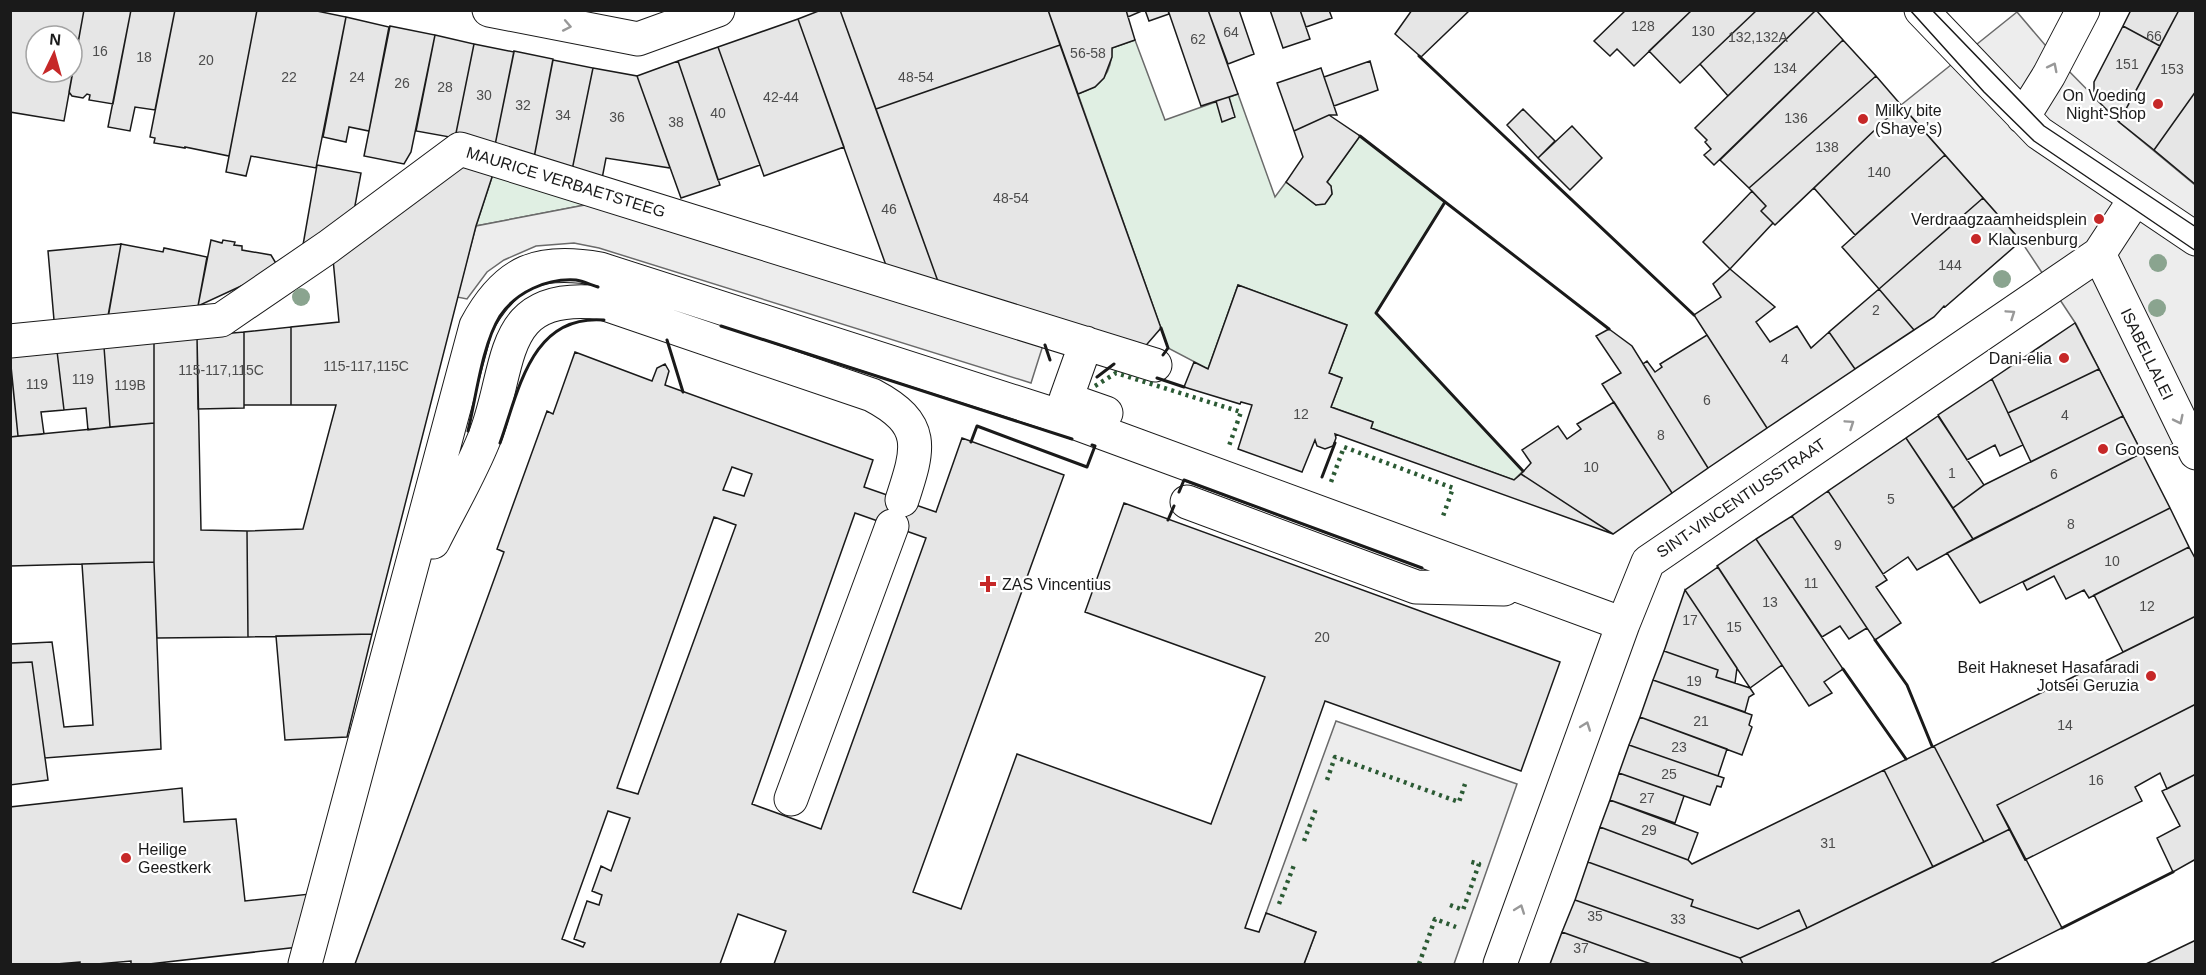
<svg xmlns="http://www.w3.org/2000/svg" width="2206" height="975" font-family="Helvetica,sans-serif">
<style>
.green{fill:#e0efe3;stroke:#6a6a6a;stroke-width:1.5}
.parking{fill:#ededed;stroke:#6a6a6a;stroke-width:1.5}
.building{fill:#e6e6e6;stroke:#1a1a1a;stroke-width:1.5;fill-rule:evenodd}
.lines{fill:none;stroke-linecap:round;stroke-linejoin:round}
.minor-casing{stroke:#1a1a1a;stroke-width:35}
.minor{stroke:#fff;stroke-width:33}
.tram{stroke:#1a1a1a;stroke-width:1.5}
.hedge{stroke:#2b5a34;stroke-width:4.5;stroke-dasharray:3 4.5;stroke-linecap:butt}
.wall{stroke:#1a1a1a;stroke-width:3}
.tree{fill:#8aa48f}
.oneway{stroke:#989898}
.poi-dot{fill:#c62828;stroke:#fff;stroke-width:2}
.labels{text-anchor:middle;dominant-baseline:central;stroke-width:4.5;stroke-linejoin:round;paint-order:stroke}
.number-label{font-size:14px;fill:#4d4d4d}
.poi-label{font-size:16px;fill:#1a1a1a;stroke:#fff;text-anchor:start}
.street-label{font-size:16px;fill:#1a1a1a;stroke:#fff}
</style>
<rect width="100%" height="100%" fill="#fff"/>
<path class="green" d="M1135 40 1165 120 1238 94 1275 197 1286 182 1316 205 1332 194 1331 186 1327 182 1360 136 1445 202 1376 313 1523 471 1514 480 1371 428 1373 422 1331 407 1342 378 1329 373 1347 325 1238 285 1208 369 1168 348 1078 94C1101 86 1112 74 1112 48Z
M493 174 590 204 476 226Z"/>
<path class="parking" d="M2017 12 2057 59 2119 122 2195 185V438L2142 453 2076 324 2021 241 1901 105Z
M590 204 1044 342 1031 383 599 248 574 243 536 246 504 260 487 272 467 299 457 297 476 226Z
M1336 721 1517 784 1454 964H1304L1316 932 1266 913Z"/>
<path class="building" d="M10 10H84L64 121 10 112ZM36 36H72V72H36Z
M84 10H131L113 104 89 100 90 95 87 94 83 98 72 96 69 92Z
M131 10H175L155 110 135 107 130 131 108 127Z
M175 10H257L229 156 185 147V148L154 143 155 138 150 137Z
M257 10H312L346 17 316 168 251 156 246 176 226 172Z
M821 10H840L940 287 888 271 798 19Z
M840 10H1048L1060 45 876 109Z
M1048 10H1126L1135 40 1112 48V57L1104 78 1095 87 1078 94Z
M1126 10H1144L1128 17Z
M1145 10H1168L1169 14 1149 21Z
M1168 10H1208L1238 94 1201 106Z
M1208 10H1239L1254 54 1228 64Z
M1270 10H1300L1310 39 1283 48Z
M1300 10H1329L1332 18 1306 27Z
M1412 10H1470L1421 57 1395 34Z
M1626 10H1692L1634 66 1617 49 1610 56 1594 41Z
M1692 10H1757L1680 83 1649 51Z
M1757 10H1816L1728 96 1700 64Z
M1816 10 1843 40 1714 165 1704 155 1711 149 1705 142 1707 140 1695 128Z
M2131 10H2179L2160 46 2123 26Z
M2179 10H2196V91L2154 150 2119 122Z
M346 17 389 27 369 131 349 127 346 142 323 137Z
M798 19 844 147 764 176 718 47Z
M390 26 435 35 411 152 404 164 364 156Z
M2123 26 2160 46 2119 122 2094 97V82Z
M435 35 474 44 455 138 416 131Z
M1843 40 1876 76 1749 188 1720 160Z
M474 44 514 52 494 150 455 138Z
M1060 45 1161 328 1142 350 940 287 876 109Z
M718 47 760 165 718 180 678 61Z
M514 51 553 59 533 163 494 150Z
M553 60 593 68 571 175 533 163Z
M678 61 720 185 681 198 637 76Z
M1370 61 1378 90 1334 106 1324 77Z
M593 68 637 76 670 168 606 158 601 184 571 175Z
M1321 68 1337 115H1329L1294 131 1277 83Z
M1876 76 1901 105 1775 225 1761 211 1766 206 1749 188Z
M2196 91V185L2154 150Z
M1229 97 1235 117 1222 122 1216 101Z
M1901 105 1945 155 1855 235 1814 188Z
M1523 109 1555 141 1538 158 1507 125Z
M1329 115 1360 136 1327 182 1331 186 1332 194 1325 204 1316 205 1286 182 1303 157 1294 131Z
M1572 126 1602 158 1570 190 1538 158Z
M1945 155 1983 198 1879 289 1842 247Z
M462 164 493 174 476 226 372 634 248 637 247 531 303 529 336 405H291V327L339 322 333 259Z
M317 165 361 173 354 211 303 245Z
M1752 191 1766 206 1761 211 1773 223 1730 269 1703 242Z
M1983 198 2021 241 1945 307 1944 306 1934 317 1914 330 1879 289Z
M211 240 222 243 223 240 235 242 234 245 242 246V250L271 255 277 265 252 281 198 306Z
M121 244 108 316 54 320 48 251Z
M121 244 163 252 164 248 207 257 198 306 108 318Z
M1730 269 1775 307 1756 322 1770 342 1797 326 1811 348 1829 332 1855 369 1767 428 1694 315 1721 297 1713 284Z
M1238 285 1347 325 1329 373 1342 378 1331 407 1373 422 1371 428 1514 480 1521 474 1613 534 1335 434 1336 438 1333 446 1325 449 1317 446 1315 440 1302 472 1238 449 1252 405 1241 402 1240 404 1184 387 1194 362 1208 369Z
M1879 289 1914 330 1855 369 1829 332Z
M2075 323 2099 369 2008 413 1992 379Z
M291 327V405H244V332Z
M1609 329 1632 346 1708 468 1672 493 1602 384 1621 373 1596 336Z
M244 332V408L198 409 197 336Z
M1707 335 1767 428 1708 468 1643 364 1647 361 1655 372 1662 367 1660 364Z
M197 336 201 530 247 531 248 637 157 638 154 562V341Z
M154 341V423L110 427 104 347Z
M104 347 110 427 88 430 86 408 64 410 57 351Z
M57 351 64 410 41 412 44 434 18 436 10 356Z
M575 352 652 381 657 368 665 364 669 371 665 385 873 460 864 487 936 512 962 438 1064 475 913 892 961 909 1017 754 1211 824 1265 677 1085 612 1124 503 1560 662 1521 771 1325 701 1245 928 1259 932 1266 913 1316 932 1304 964H774L786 931 738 914 720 964H355L504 552 497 549 547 411 553 414ZM732 467 752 474 744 496 723 490ZM855 513 926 538 821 829 752 804ZM714 517 736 525 638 794 617 788ZM608 811 630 818 611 871 601 866 592 891 602 895 599 905 587 901 574 939 585 943 583 947 562 939Z
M10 358 18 436 10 437Z
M2099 369 2123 416 2031 462 2008 413Z
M1992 379 2023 445 2000 456 1995 445 1967 460 1938 415Z
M1614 402 1672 493 1613 534 1521 474 1531 463 1522 450 1558 426 1567 439 1581 429 1577 424Z
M1938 416 1984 485 1953 508 1906 438Z
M2123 416 2142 453 1973 539 1953 508 1984 485Z
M154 423V562L10 566V437Z
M1906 438 1973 539 1917 570 1908 557 1883 574 1828 491Z
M2142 453 2170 508 1980 603 1947 553Z
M1828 491 1887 580 1876 587 1901 623 1875 640 1792 516Z
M2170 508 2189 547 2089 598 2084 590 2066 599 2054 576 2027 590 2023 582Z
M1792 516 1867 628 1849 639 1840 626 1822 637 1756 539Z
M1756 539 1843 669 1824 682 1832 693 1809 706 1717 566Z
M2189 547 2196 560V616L2123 652 2094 595Z
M154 562 161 749 45 758 32 662 10 663V644L52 642 64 727 93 725 82 564Z
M1718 567 1782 665 1750 688 1685 590Z
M1685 590 1737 668 1735 683 1716 677 1718 670 1664 651Z
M2196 616V704L1997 805 2010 829 1984 842 1934 746Z
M372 634 347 737 285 740 276 636Z
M1664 651 1718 670 1716 677 1750 688 1754 694 1749 697 1745 712 1653 680Z
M32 662 48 780 10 785V663Z
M1653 680 1752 715 1749 725 1752 727 1742 755 1640 717Z
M2196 704V774L2167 789 2160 773 2135 787 2142 801 2025 860 1997 805Z
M1640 717 1727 749 1718 776 1629 745Z
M1629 745 1724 778 1721 787 1717 786 1710 805 1619 773Z
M1934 746 1984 842 1933 867 1884 770Z
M1884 770 1933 867 1807 928 1799 910 1758 929 1691 906 1693 900 1588 862 1600 827 1688 860 1692 864Z
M1619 773 1684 796 1675 823 1610 800Z
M2196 774V859L2173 872 2157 838 2180 826 2162 791Z
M182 788 184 822 236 819 245 901 310 894 299 947 149 964H131V961L97 964H80V962L56 964H10V807Z
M1610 800 1698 833 1688 860 1600 827Z
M2010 829 2062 928 1990 964H1743L1740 958 1807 928Z
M1588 862 1693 900 1691 906 1758 929 1799 910 1807 928 1740 958 1575 900Z
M1575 900 1740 958 1743 964H1651L1562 932Z
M1562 932 1651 964H1550Z
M2196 940V964H2146Z"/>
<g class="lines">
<defs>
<path id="minor" d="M489 10 638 39 718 10
M1921 10 2039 133 2196 239
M2023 117 2049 75 2083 10
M2099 254 2196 453
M10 341 221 320 328 247 460 149 1155 365
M1086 343 1066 399 1106 413
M1187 502 1416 587 1504 589
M433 542C450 508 470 474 484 439 513 368 494 290 602 303L872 395C927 424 919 448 902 500
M791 799 892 526
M305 964 476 326C506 270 539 258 600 269L1046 412 1623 624
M1500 964 1623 624 1648 562 2099 254 2135 199"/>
</defs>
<use href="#minor" class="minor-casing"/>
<use href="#minor" class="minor"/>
<path class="tram" d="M1910 10 1984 92 2034 141 2196 251
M1932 10 2044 126 2196 227"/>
<path class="hedge" d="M1095 386 1116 373 1241 412 1229 446
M1331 482 1344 447 1453 488 1442 519
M1327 780 1335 757 1459 802 1465 784
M1304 841 1317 806
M1279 904 1294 865
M1450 905 1463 910 1479 864 1468 861
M1419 964 1435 919 1456 927"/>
<path class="wall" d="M1419 56 1694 315
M1360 136 1609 329
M1445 202 1376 313 1523 471
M721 326 1072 439
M1161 328 1168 348 1163 355
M667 340 683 392
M1045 345 1050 360
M1097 377 1114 364
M1157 378 1184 387
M468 431C476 398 482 345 500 316 516 292 547 278 576 280 583 281 591 285 598 287
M971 442 977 426 1087 467 1095 446 1092 445
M500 443C519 390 531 314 604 320
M1322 477 1335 443
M1179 492 1184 480 1422 568
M1168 520 1174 506
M1875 640 1907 685 1932 746
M1843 669 1906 759
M2062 928 2173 872"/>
</g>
<g class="tree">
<circle cx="2158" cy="263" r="9"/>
<circle cx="2002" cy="279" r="9"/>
<circle cx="301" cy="297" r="9"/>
<circle cx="2157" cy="308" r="9"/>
</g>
<defs><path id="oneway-chevron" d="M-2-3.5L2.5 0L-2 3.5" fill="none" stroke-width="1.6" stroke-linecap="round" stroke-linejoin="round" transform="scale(1.5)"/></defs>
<g class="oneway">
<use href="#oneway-chevron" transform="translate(567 26) rotate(11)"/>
<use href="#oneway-chevron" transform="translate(2053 67) rotate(-63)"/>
<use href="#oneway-chevron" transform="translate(2011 314) rotate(-34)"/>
<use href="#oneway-chevron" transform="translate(2179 420) rotate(64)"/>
<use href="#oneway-chevron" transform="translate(1850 424) rotate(-34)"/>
<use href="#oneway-chevron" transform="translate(1586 726) rotate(-70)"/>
<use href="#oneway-chevron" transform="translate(1520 909) rotate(-70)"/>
</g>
<g class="poi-dot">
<circle cx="2158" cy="104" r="6"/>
<circle cx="1863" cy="119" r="6"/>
<circle cx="2099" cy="219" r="6"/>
<circle cx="1976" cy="239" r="6"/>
<circle cx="2064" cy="358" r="6"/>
<circle cx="2103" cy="449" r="6"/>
<path d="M985 575h6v6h6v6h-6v6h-6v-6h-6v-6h6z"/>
<circle cx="2151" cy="676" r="6"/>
<circle cx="126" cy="858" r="6"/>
</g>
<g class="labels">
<g class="number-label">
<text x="1643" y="26">128</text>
<text x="1703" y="31">130</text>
<text x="1231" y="32">64</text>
<text x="2154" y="36">66</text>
<text x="1758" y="37">132,132A</text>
<text x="1198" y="39">62</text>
<text x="100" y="51">16</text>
<text x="1088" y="53">56-58</text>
<text x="144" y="57">18</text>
<text x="206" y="60">20</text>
<text x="2127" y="64">151</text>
<text x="1785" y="68">134</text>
<text x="2172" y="69">153</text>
<text x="289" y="77">22</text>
<text x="357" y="77">24</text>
<text x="916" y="77">48-54</text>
<text x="402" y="83">26</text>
<text x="445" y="87">28</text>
<text x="484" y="95">30</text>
<text x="781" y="97">42-44</text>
<text x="523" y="105">32</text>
<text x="718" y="113">40</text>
<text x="563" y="115">34</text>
<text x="617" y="117">36</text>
<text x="1796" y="118">136</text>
<text x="676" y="122">38</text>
<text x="1827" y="147">138</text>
<text x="1879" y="172">140</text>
<text x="1011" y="198">48-54</text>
<text x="889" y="209">46</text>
<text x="1950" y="265">144</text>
<text x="1876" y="310">2</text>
<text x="1785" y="359">4</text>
<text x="366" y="366">115-117,115C</text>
<text x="221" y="370">115-117,115C</text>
<text x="83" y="379">119</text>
<text x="37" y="384">119</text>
<text x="130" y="385">119B</text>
<text x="1707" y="400">6</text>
<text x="1301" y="414">12</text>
<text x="2065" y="415">4</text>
<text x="1661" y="435">8</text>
<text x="1591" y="467">10</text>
<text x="1952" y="473">1</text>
<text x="2054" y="474">6</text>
<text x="1891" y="499">5</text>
<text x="2071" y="524">8</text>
<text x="1838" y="545">9</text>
<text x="2112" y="561">10</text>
<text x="1811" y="583">11</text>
<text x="1770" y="602">13</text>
<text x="2147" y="606">12</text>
<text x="1690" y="620">17</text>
<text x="1734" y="627">15</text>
<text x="1322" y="637">20</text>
<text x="1694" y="681">19</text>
<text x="1701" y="721">21</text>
<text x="2065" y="725">14</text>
<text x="1679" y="747">23</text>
<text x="1669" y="774">25</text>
<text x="2096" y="780">16</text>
<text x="1647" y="798">27</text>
<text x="1649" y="830">29</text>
<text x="1828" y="843">31</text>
<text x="1595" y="916">35</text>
<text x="1678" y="919">33</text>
<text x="1581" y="948">37</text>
</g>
<g class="poi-label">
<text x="2146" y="95" text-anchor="end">On Voeding<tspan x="2146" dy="18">Night-Shop</tspan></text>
<text x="1875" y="110">Milky bite<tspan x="1875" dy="18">(Shaye’s)</tspan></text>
<text x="2087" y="219" text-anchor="end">Verdraagzaamheidsplein</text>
<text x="1988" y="239">Klausenburg</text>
<text x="2052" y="358" text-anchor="end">Dani-elia</text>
<text x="2115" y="449">Goosens</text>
<text x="1002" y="584">ZAS Vincentius</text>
<text x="2139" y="667" text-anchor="end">Beit Hakneset Hasafaradi<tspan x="2139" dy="18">Jotsei Geruzia</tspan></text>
<text x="138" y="849">Heilige<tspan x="138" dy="18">Geestkerk</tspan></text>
</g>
<g class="street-label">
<text transform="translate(566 182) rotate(17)">MAURICE VERBAETSTEEG</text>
<text transform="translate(2147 354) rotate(64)">ISABELLALEI</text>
<text transform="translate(1741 498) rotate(-34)">SINT-VINCENTIUSSTRAAT</text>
</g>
</g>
<rect width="2206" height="975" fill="none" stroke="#1a1a1a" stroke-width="24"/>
<g transform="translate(54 54) rotate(5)"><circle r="28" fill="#ffffff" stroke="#a3a3a3" stroke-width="1.5"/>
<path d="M0-4.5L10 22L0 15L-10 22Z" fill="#c62828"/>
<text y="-9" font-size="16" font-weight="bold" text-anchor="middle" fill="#1a1a1a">N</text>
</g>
</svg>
